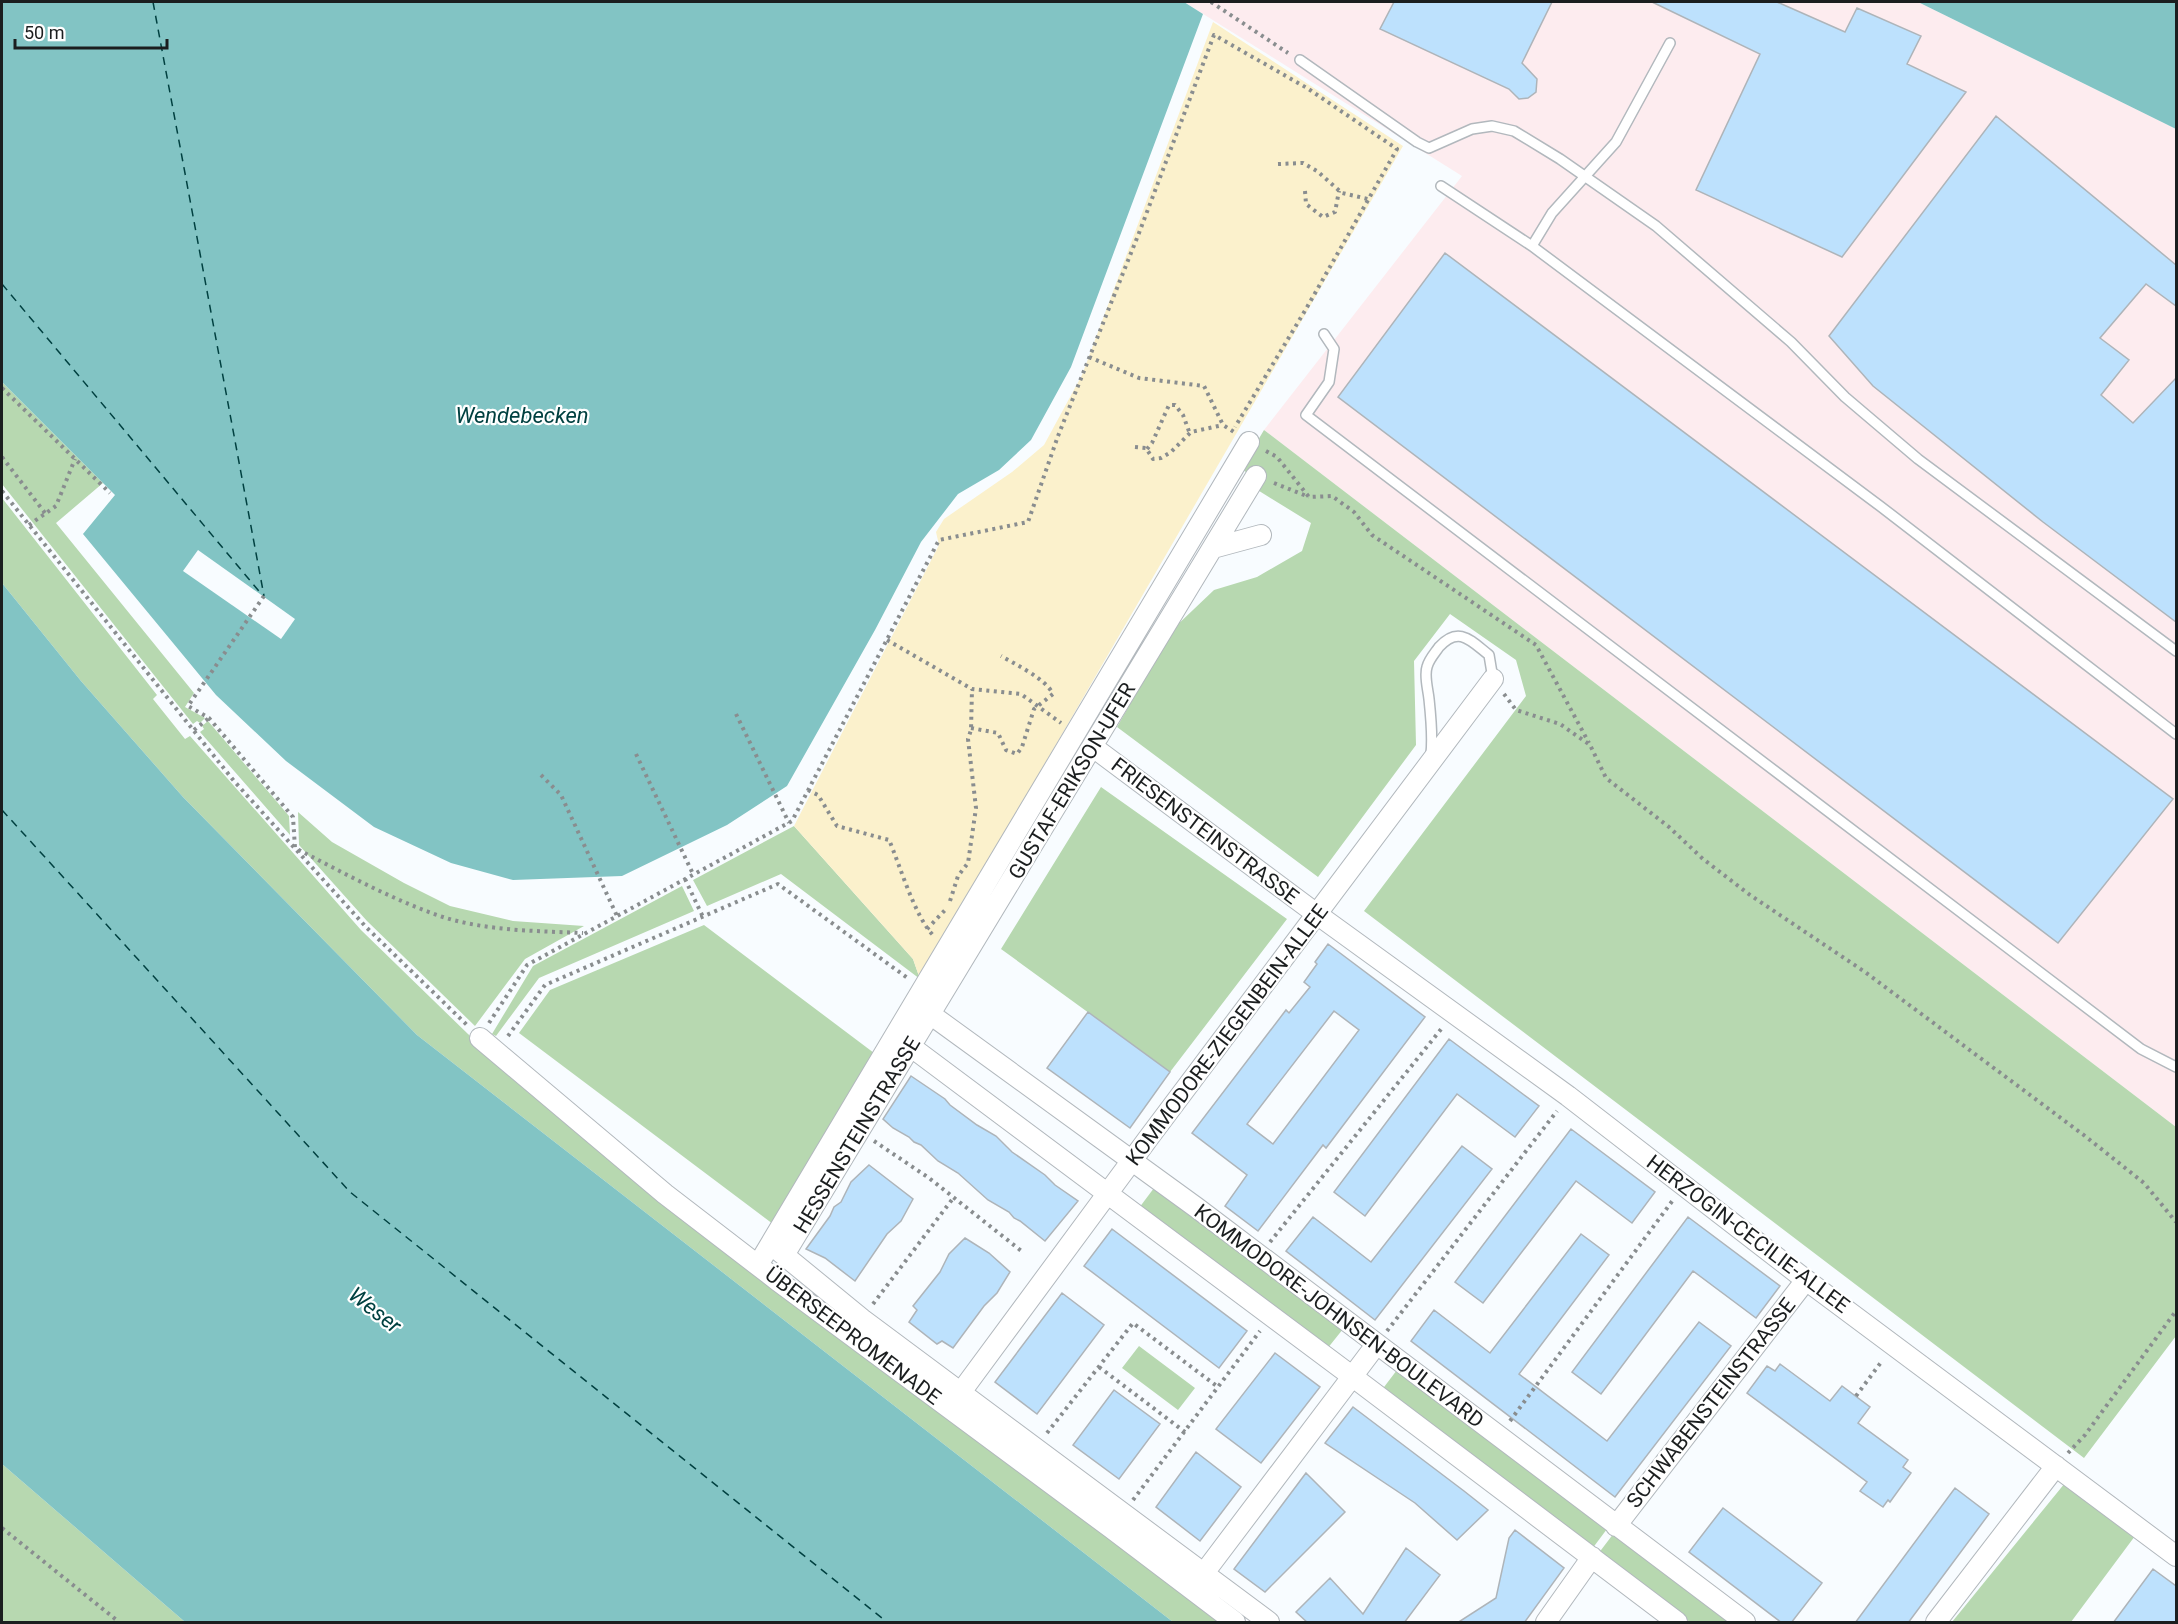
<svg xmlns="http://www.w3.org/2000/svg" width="2178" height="1624" font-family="Roboto,sans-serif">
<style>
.commercial{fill:#fdecef}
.green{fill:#b7d8b0}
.sand{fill:#fbf1cc}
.water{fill:#82c4c4}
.pier{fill:#f8fcff}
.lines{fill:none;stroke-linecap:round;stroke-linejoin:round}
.ferry{stroke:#004040;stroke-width:1.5;stroke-dasharray:8 6;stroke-linecap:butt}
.building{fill:#bde1fd;stroke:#aeb4b9;stroke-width:1.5;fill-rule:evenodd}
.lane-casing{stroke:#b2b8bd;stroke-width:12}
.street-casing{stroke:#b2b8bd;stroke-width:22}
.path{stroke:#898d8f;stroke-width:4;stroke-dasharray:3 4.5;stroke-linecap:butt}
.lane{stroke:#fff;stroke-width:9}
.street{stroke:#fff;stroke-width:20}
.labels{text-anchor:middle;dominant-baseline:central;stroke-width:4.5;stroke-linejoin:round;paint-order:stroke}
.street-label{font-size:21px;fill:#1b1e1f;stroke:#fff}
.water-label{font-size:22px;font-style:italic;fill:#004040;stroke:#fff}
</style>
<rect width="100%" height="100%" fill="#f8fcff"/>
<path class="commercial" d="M1184 2H1918L2176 129V1127L1264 430 1462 176Z"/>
<path class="green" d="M2 382 103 483 56 523 194 693 185 707 205 718 200 723 197 721 193 724 2 484Z
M1264 430 2176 1127V1336L2084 1458 1364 911 1526 696 1516 660 1450 614 1414 661 1416 745 1318 877 1117 727 1173 629 1214 590 1257 577 1302 551 1311 523 1256 489 1261 481 1241 469Z
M2 498 157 695 153 699 185 739 190 736 361 930 468 1034 486 1050 1222 1622H1173L417 1035 183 797 81 681 2 583Z
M208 721 289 816 290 835 200 732 204 729 202 726Z
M1101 787 1287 919 1170 1072 1001 949Z
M298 812 332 842 404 883 450 906 513 921 584 926 525 959 475 1026 367 921 299 845Z
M794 826 913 959 920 979 781 874 707 906 693 880Z
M682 886 694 911 539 978 496 1036 492 1034 533 966Z
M704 925 874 1053 773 1224 519 1033 550 990Z
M1154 1188 1343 1329 1327 1349 1139 1208Z
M1139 1346 1195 1388 1178 1410 1122 1368Z
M1397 1370 1607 1529 1592 1549 1381 1391Z
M2 1464 185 1622H2Z
M2065 1483 2135 1536 2071 1622H1952Z
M1614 1533 1732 1622H1690L1598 1554Z"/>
<path class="sand" d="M1213 22 1403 146 920 979 913 959 794 826 939 545 936 532 944 519 1012 472 1044 445 1082 375Z"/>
<path class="water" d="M2 2H1184L1203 14 1071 367 1031 440 999 470 958 494 921 542 875 630 787 786 727 825 622 876 513 880 451 863 374 827 286 761 216 695 83 534 115 495 2 382Z
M1918 2H2176V129Z
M2 583 81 681 183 797 417 1035 1173 1622H185L2 1464Z"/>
<path class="pier" d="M198 550 295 619 281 639 183 571Z"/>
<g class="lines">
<path class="ferry" d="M153 2 264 596
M2 284 263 596
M2 810 350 1192 887 1622"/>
</g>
<path class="building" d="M1394 2H1552L1522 63 1537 79 1536 92 1528 98 1519 99 1509 89 1380 29Z
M1652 2H1777L1845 32 1857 8 1921 36 1907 64 1966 92 1842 257 1696 190 1760 54Z
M1996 116 2176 265V306L2146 284 2100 338 2129 360 2101 395 2133 423 2176 378V622L2043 522 1873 386 1829 336Z
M1445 253 2173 799 2058 943 1338 397Z
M1328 944 1425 1017 1326 1148 1323 1145 1258 1231 1225 1206 1247 1175 1192 1133 1286 1010 1289 1013 1310 987 1304 982 1317 964 1315 962ZM1334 1011 1359 1030 1273 1144 1247 1124Z
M1088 1012 1170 1072 1130 1128 1047 1068Z
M1449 1039 1539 1106 1515 1137 1457 1094 1365 1216 1334 1192Z
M911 1076 945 1099 950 1105 977 1125 996 1136 1012 1152 1045 1175 1055 1185 1078 1201 1045 1241 1020 1221 1014 1218 1009 1212 988 1200 958 1173 938 1161 921 1145 914 1142 909 1137 893 1128 883 1119Z
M1571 1129 1655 1192 1632 1223 1576 1181 1483 1303 1455 1282Z
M1462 1146 1492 1169 1375 1320 1286 1251 1313 1217 1371 1262Z
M869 1165 913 1199 901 1221 887 1234 855 1281 825 1258 806 1249 830 1216 834 1207 841 1202 851 1182Z
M1688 1217 1780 1286 1756 1318 1693 1271 1601 1394 1572 1372Z
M1112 1229 1247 1331 1219 1368 1084 1266Z
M1581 1234 1609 1255 1519 1374 1607 1441 1699 1322 1731 1346 1615 1497 1411 1341 1434 1310 1490 1353Z
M965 1238 989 1253 1010 1272 997 1293 984 1306 953 1348 942 1341 937 1344 909 1322 917 1310 913 1306 940 1272 949 1254Z
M1062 1293 1104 1325 1037 1414 995 1382Z
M1275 1353 1320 1387 1261 1463 1216 1429Z
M1780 1364 1830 1401 1842 1386 1870 1407 1858 1423 1908 1460 1903 1467 1911 1473 1890 1502 1888 1500 1883 1507 1860 1491 1867 1482 1747 1393 1767 1366 1775 1371Z
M1114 1390 1160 1424 1119 1479 1073 1445Z
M1353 1407 1464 1491 1488 1510 1457 1540 1415 1503 1325 1443Z
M1196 1452 1241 1487 1200 1541 1156 1507Z
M1306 1473 1345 1512 1265 1592 1234 1569Z
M1955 1488 1989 1514 1908 1623H1855Z
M1723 1508 1822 1583 1791 1623H1782L1689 1552Z
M1515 1530 1564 1568 1524 1623H1457L1496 1598 1509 1538Z
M1406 1548 1440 1575 1404 1623H1308L1296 1612 1330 1578 1363 1614Z
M2153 1569 2176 1586V1623H2113Z"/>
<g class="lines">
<defs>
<path id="lane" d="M1300 60 1417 142 1429 148 1472 129 1492 126 1514 131 1560 159 1656 226 1791 342 1845 397 1918 459 2176 651
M1441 186 1532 246 1880 506 2176 734
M1532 246 1552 213 1616 142 1670 43
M1324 334 1334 349 1329 382 1306 415 2141 1049 2176 1067
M1431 754C1433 736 1431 718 1429 699 1428 689 1424 676 1427 667 1429 659 1435 653 1439 647 1459 625 1471 641 1489 655L1493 679"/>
<path id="street" d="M1213 548 1261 535
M1093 747 1318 915 1568 1096 1806 1280 2176 1556
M930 1014 1197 1208 1745 1622
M480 1038 665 1194 778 1281 1111 1528 1235 1622
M910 1046 1353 1377 1677 1622
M774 1247 862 1319 1269 1622
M784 1255 1256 476
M758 1265 1249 442
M961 1392 1147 1140 1493 679
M1616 1526 1806 1280
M1204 1573 1376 1345
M1546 1622 1592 1557
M1936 1622 2056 1466"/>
</defs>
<use href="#lane" class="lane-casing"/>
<use href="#street" class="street-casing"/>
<path class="path" d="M1211 2 1288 53
M1278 164 1303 163 1317 171 1342 193 1368 199
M1305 191 1306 204 1323 217 1335 212 1339 191
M1089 357 1139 378 1204 386 1223 425 1234 432
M2 388 110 493
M1135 447 1146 448 1153 459 1161 458 1171 452 1191 432 1223 425
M1147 449 1152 443 1169 405H1175L1183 415 1190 434
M1266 451 1277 457 1309 497 1332 496 1354 512 1372 535 1536 645 1589 743
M2 457 45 513
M1274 483 1309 497
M2 491 234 781 366 927 468 1026
M29 525 56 506 75 459
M264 596 188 706 209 718 293 817 295 848C344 873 394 901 446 918 490 931 538 931 583 933
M887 640 972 689 1021 694 1061 723
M1504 694 1516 710 1560 724 1590 745 1606 778 1669 827 1703 859 1750 895 1865 972 2085 1136 2144 1183 2176 1222
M736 714 789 823
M971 728 998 733 1006 750 1017 754 1022 747 1034 709 1053 694C1046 679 1015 664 1001 656
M194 730 209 718
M636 754 693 874
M541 775 561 795 617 916
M808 790 818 795 837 826 889 840C900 865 915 918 934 936
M685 879 703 917
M950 901 958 876 968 863 976 808 968 739 971 730 972 689
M927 929 947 908
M489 1023 527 965 792 821 939 540 1028 522 1058 436 1139 233 1214 35 1307 88 1397 149 1306 309 1235 427
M508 1036 545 985 778 884 909 979
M874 1141 929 1178 1024 1253
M1270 1242 1442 1028
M873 1304 954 1197
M1387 1331 1557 1111
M1099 1367 1185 1432
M1856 1396 1882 1361
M1510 1421 1673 1200
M1047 1433 1133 1323 1218 1387
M2068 1453 2085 1435 2176 1311
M1133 1500 1260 1331
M2 1528 119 1622"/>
<use href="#lane" class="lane"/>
<use href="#street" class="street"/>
</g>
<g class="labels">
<g class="street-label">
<text transform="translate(1072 781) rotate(-59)">GUSTAF-ERIKSON-UFER</text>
<text transform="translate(1205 831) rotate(37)">FRIESENSTEINSTRASSE</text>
<text transform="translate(1227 1035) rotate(-53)">KOMMODORE-ZIEGENBEIN-ALLEE</text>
<text transform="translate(857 1135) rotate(-59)">HESSENSTEINSTRASSE</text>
<text transform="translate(1748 1234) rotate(37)">HERZOGIN-CECILIE-ALLEE</text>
<text transform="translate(1339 1316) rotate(37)">KOMMODORE-JOHNSEN-BOULEVARD</text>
<text transform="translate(853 1336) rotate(37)">ÜBERSEEPROMENADE</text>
<text transform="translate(1711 1403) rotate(-52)">SCHWABENSTEINSTRASSE</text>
</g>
<g class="water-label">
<text x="522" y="415">Wendebecken</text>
<text transform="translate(375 1310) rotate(38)">Weser</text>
</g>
</g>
<rect width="2178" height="1624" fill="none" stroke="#1b1e1f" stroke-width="6"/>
<path d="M15 39v9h152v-9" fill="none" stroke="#1b1e1f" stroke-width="3"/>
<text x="24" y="39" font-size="18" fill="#1b1e1f" stroke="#ffffff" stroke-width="4.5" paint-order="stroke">50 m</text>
</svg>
